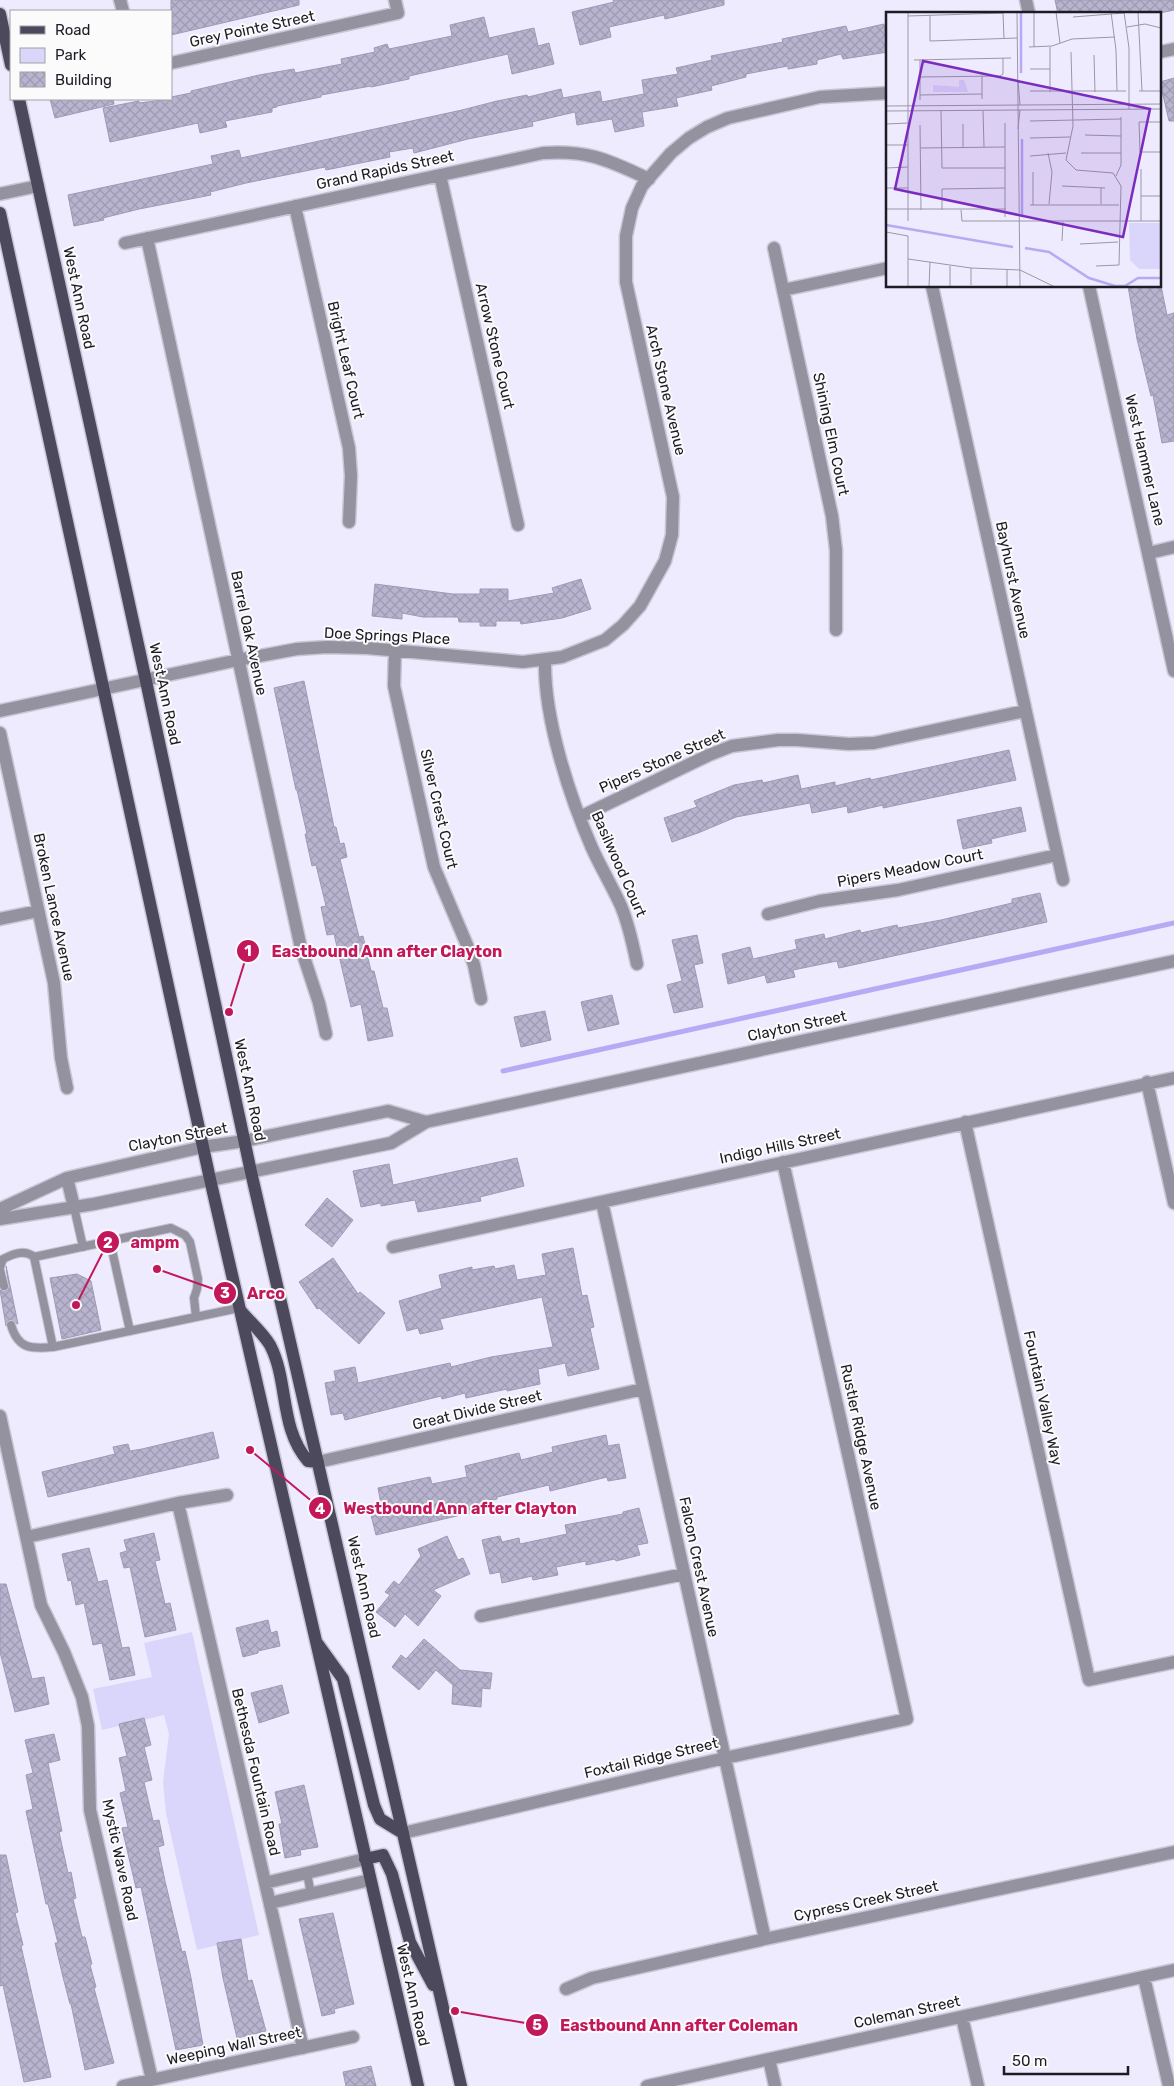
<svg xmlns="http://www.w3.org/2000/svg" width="1174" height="2086" font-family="Rubik,sans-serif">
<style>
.green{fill:#dad5fb}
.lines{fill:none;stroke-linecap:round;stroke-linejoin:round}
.stream{stroke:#b6aaf5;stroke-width:5}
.building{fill:url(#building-cross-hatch);stroke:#9e9ab6}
.service-casing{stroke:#c8c6d6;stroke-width:10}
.minor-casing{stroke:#c8c6d6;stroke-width:15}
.tertiary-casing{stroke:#c8c6d6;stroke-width:15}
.primary-casing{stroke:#c8c6d6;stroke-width:15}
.service{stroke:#94929f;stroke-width:8}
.minor{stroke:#94929f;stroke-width:12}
.tertiary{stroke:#94929f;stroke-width:12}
.primary{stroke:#4c495d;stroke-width:12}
.labels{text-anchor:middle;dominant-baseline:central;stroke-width:4;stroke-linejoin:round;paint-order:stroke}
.street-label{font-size:15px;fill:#1d1c26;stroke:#fbfbfb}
.inset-river{fill:none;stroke:#b6aaf5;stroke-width:2.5}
.inset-road{fill:none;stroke:#9a98a7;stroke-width:1}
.view{fill:#7b2cbf;fill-opacity:0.15;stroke:#7b2cbf;stroke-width:2.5}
.inset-edge{fill:none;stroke:#1d1c26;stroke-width:2.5}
.leader{fill:none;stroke:#c2185b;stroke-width:2}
.callout-dot{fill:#c2185b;stroke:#fbfbfb;stroke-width:2}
.mark-label{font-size:15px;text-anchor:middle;font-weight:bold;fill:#fff}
.callout-label{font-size:16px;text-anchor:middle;font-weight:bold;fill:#c2185b;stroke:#fbfbfb;stroke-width:4;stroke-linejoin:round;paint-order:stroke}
</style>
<defs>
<pattern id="building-cross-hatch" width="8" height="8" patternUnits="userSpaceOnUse" patternTransform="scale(1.25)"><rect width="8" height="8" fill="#b8b4d0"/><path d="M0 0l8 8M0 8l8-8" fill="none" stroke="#9e9ab2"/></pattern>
</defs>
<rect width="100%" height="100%" fill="#edebfd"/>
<path class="green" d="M192 1632 259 1935 197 1950 166 1813 163 1782 169 1734 164 1715 102 1730 93 1689 152 1677 144 1643Z"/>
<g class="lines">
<path class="stream" d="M503 1071 1174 923"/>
</g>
<path class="building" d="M171 0H299V5L171 35Z
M613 0H724V5L665 19 664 15 609 27 611 37 580 45 572 12 614 2Z
M1055 0H1174V10L1155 14H1058Z
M484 17 489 38 534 28 538 46 549 43 554 64 512 74 508 54 409 76V79L371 87V86L321 95V97L277 106V107L272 108V112L225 121 227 127 200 133 198 123 110 142 103 108 139 101V103L171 99V97L191 93V91L259 75 294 69 295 73 342 64 341 59 375 52 374 48 387 44 389 49 452 36 450 25Z
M884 24 888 52 843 59 841 54 817 60V64L788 69V66L746 74V77L711 86 712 90 676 98 678 106 642 112 644 126 615 132 612 119 577 125 575 112 532 122 533 126 468 139 414 153 413 148 389 152 390 157 326 170 325 167 246 183 210 192 211 195 139 209 103 218 104 220 74 226 68 195 213 164 211 156 239 150 241 158 462 110 497 101 527 95 528 97 561 89 563 98 600 91 602 102 644 94 642 80 678 74 676 68 712 60 711 56 783 42 782 39 846 26 848 32Z
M1174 78V121H1169L1160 82Z
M50 99H113L114 104 55 118Z
M1128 286H1161L1167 315 1174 313V441L1162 443 1153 395 1151 396 1137 339Z
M581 579 591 609 562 618 521 624 520 621H496V626H480V622H459L458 617H423L402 613V619L372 616 375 584 453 594H480V589H508V601L554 593 552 588Z
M304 681 334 827H336L340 844 344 843 347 857 340 859 359 937 363 936 371 971H374L383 1008H387L393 1036 368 1041 361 1004 351 1007 334 934 327 935 321 907 326 906 316 865 312 866 305 834H307L297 790H296L274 688Z
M1009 750 1016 780 883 808V805L848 813 847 806 812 813 810 803 736 817 698 833 672 842 664 818 697 807 694 801 734 785 762 780 763 783 798 775 801 789 835 782V786L870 778 871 780Z
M1021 807 1026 831 991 839 992 843 963 849 957 820Z
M1040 893 1047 922 839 968 837 961 793 970 795 977 767 983 765 975 728 984 722 954 750 947 753 959 797 949 795 940 824 934 825 939 860 930 861 933 897 925 898 928 941 920 1012 903V899Z
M697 935 703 963 694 965 703 1007 674 1013 667 985 682 981 672 940Z
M612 995 619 1024 588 1031 581 1002Z
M545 1011 551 1040 521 1047 514 1017Z
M517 1158 524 1186 480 1197 481 1201 418 1212 415 1200 381 1206V1203L361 1207 353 1171 389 1164 393 1185Z
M327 1198 353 1220 332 1247 305 1225Z
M573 1248 582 1296 587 1295 594 1327 590 1328 599 1369 568 1376 565 1363 538 1369 540 1384 507 1391V1389L466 1398 465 1393 442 1399 441 1396 345 1420 343 1413 331 1415 325 1383 336 1381 334 1371 355 1367 358 1383 450 1363 451 1367 491 1357 553 1347 542 1297 440 1319 443 1329 420 1334 418 1328 407 1331 399 1301 442 1288 439 1275 472 1267V1270L494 1266 495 1269 514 1265 517 1280 546 1275 542 1254Z
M333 1258 358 1294 360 1292 385 1313 359 1344 319 1308 317 1309 299 1282Z
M6 1266 18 1324 10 1320 6 1322V1326L0 1290 6 1291 9 1287Z
M77 1274 91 1281 101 1330 62 1339 50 1278Z
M213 1432 219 1458 48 1497 42 1472 115 1454 113 1447 128 1444 130 1451 142 1449Z
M606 1435 608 1446 619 1444 626 1478 608 1481 607 1477 550 1491 549 1485 497 1497V1499L481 1503 482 1510 376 1535 369 1507 381 1504 378 1488 430 1477 432 1484 467 1477 465 1466 519 1453 521 1460 553 1452 552 1447Z
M639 1508 648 1543 637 1545 640 1555 616 1561 615 1559 586 1565V1561L556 1567 558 1575 533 1580 532 1576 502 1583 500 1572 490 1574 482 1540 500 1536 502 1542 519 1538 520 1544 567 1534 565 1525 623 1514V1512Z
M154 1533 160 1560 155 1561 165 1604 170 1603 176 1630 145 1637 130 1567 124 1568 120 1553 127 1551 124 1540Z
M447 1536 458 1560 463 1558 470 1574 433 1590 441 1596 418 1626 405 1614 395 1627 376 1612 390 1595 385 1592 394 1581 399 1585 421 1556 418 1549Z
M89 1548 98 1582 107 1580 122 1648 129 1647 135 1675 110 1680 102 1643 93 1645 84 1603 76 1605 71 1580 68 1581 62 1554Z
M0 1584H6L32 1679 44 1677 49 1704 15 1712 0 1652Z
M268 1620 271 1633 277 1631 280 1646 258 1651V1653L243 1657 236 1628Z
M424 1639 460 1670 492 1673 490 1689 482 1688 481 1707 452 1704 453 1685 436 1670 419 1690 392 1667 401 1655 406 1659Z
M282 1685 289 1713 259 1723 251 1693Z
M144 1718 151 1745 144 1747 152 1780 144 1782 153 1821 159 1820 164 1845 158 1847 165 1881 182 1952 185 1951 191 1978 203 2045 176 2050 141 1887 136 1888 122 1828 128 1827 120 1793 126 1791 119 1758 127 1756 119 1724Z
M54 1734 60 1760 48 1763 62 1831 59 1832 68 1873 71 1872 76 1898 73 1899 82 1937H85L92 1964 90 1965 96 1987 94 1988 114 2063 85 2070 71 2004H70L63 1977 55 1943H58L48 1904H46L26 1811 33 1809 26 1775 33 1773 25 1740Z
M304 1785 318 1847 300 1850 301 1855 285 1858 279 1824H282L275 1792Z
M0 1855H6L18 1912 15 1913 23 1945 21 1946 51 2077 24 2082 3 1985 0 1986Z
M333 1913 354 2004 334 2009 335 2013 322 2016 299 1919Z
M241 1939 248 1981 252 1980 266 2031 237 2038 223 1978 217 1943Z
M371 2066 376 2086H346L343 2072Z"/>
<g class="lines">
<defs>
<path id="service" d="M74 1207 83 1247
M110 1241 130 1331
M34 1257 171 1228 185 1235 190 1242 198 1279 197 1289 194 1298 196 1317
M0 1267 3 1259C13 1254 24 1249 34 1257L53 1347
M0 1270 4 1286
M11 1325C18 1349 31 1349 53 1347L239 1308
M307 1873 311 1894"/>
<path id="minor" d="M120 0 123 11
M1160 52 1174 49
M171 63 398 13 395 0
M440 175 518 525
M295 206 349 448 351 476 349 522
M147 238 301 948 319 1003 326 1034
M125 243 543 153C589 150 608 160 649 179
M774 248 832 516 836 550V630
M932 286 1063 880
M783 290 888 268
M1149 553 1174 547
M395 650 394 686 434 867 467 945 474 965 481 999
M545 661C544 718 569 795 592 848 601 868 612 886 621 906 629 925 633 945 637 964
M0 711 238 660 297 649 327 647 367 648 523 662 562 657 605 640 623 625 640 606 665 561 672 535 673 497 626 282V236L632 208 642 186 671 153 689 138 707 127 728 118 820 97 888 93
M0 733 54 983 61 1058 67 1088
M580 817 709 755 732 746 778 740H797L849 744 874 743 1025 711
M768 914 820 901 898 890 1057 855
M0 919 38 911
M1147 1082 1174 1203
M965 1122 1089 1680 1174 1662
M602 1202 765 1939
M393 1247 1174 1078
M0 1416 41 1605 64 1652 82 1697 88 1726 90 1810 152 2080
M318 1462 643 1389
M178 1503 303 2048
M27 1537 178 1503 227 1495
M481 1616 684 1574
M403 1833 725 1758 907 1719 783 1162
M265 1883 365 1859
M270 1903 370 1880
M1144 1977 1169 2086
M566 1989 592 1978 765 1939 1174 1852
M962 2017 978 2086
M769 2059 775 2086
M123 2086 353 2037
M647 2086 1174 1970"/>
<path id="tertiary" d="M1026 0 1029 14
M0 194 38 186
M1089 286 1174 671
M67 1178 74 1207
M0 1209 67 1178 203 1147 244 1141 388 1111 426 1122
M0 1219 94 1204 391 1143 426 1122 1174 961"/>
<path id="primary" d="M0 14 11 65
M19 99 146 681 251 1172 461 2086
M0 213 210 1179 418 2086
M240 1310C249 1321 263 1333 270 1345 289 1381 279 1428 308 1461L318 1462
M317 1643 343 1679 374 1805 380 1819 403 1833
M365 1859 383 1855 392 1874 410 1942 433 1985"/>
</defs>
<use href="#service" class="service-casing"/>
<use href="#minor" class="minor-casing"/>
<use href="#tertiary" class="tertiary-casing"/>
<use href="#primary" class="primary-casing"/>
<use href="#service" class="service"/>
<use href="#minor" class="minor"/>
<use href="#tertiary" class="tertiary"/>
<use href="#primary" class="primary"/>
</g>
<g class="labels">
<g class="street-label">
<text transform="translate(252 29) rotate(-12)">Grey Pointe Street</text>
<text transform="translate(385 170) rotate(-12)">Grand Rapids Street</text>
<text transform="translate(79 298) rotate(78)">West Ann Road</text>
<text transform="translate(495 346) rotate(77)">Arrow Stone Court</text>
<text transform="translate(346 360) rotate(77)">Bright Leaf Court</text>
<text transform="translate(666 390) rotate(77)">Arch Stone Avenue</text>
<text transform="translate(831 434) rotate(78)">Shining Elm Court</text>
<text transform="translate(1145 460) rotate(77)">West Hammer Lane</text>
<text transform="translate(1013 580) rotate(78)">Bayhurst Avenue</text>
<text transform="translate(249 633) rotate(78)">Barrel Oak Avenue</text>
<text transform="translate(387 636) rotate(3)">Doe Springs Place</text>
<text transform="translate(165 694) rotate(78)">West Ann Road</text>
<text transform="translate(662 761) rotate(-24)">Pipers Stone Street</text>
<text transform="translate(439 809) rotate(77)">Silver Crest Court</text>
<text transform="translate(619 864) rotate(66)">Basilwood Court</text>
<text transform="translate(910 868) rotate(-11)">Pipers Meadow Court</text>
<text transform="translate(54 907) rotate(78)">Broken Lance Avenue</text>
<text transform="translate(797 1026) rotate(-12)">Clayton Street</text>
<text transform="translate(250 1090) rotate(78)">West Ann Road</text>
<text transform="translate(178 1137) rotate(-11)">Clayton Street</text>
<text transform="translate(780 1146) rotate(-12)">Indigo Hills Street</text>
<text transform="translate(1043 1398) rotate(78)">Fountain Valley Way</text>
<text transform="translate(477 1410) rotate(-13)">Great Divide Street</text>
<text transform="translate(861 1437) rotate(78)">Rustler Ridge Avenue</text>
<text transform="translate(699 1567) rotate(78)">Falcon Crest Avenue</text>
<text transform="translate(364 1587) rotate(77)">West Ann Road</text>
<text transform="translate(651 1758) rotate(-13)">Foxtail Ridge Street</text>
<text transform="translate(256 1772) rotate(77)">Bethesda Fountain Road</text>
<text transform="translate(120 1860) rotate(78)">Mystic Wave Road</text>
<text transform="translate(866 1901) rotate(-12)">Cypress Creek Street</text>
<text transform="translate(413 1995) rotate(77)">West Ann Road</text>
<text transform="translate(907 2012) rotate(-12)">Coleman Street</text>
<text transform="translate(234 2046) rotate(-12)">Weeping Wall Street</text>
</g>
</g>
<g transform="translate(886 12)">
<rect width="275" height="275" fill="#edebfd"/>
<path d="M73 68H78L82 80H47V73L73 75ZM243 211H275V257H253L244 248Z" fill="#dad5fb"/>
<path class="inset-river" d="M135 61V0M136 127V205M0 213 127 235M139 236 163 240 203 266 229 274H239L252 266H275"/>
<path class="inset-road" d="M131 0 134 275M148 0V35M170 0 174 31M225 0 230 38 231 79M238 0 243 36V97M252 0 256 79M44 3V29L131 26M22 4 117 1 118 27M187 5 238 1M241 15 259 12 275 16M143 35 166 34 186 27 229 25M164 35V80M185 40 187 114 180 148 190 158 227 161 235 174 233 253 210 254M208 43 209 80M28 48 125 46M34 48V88M144 57H164M34 65 114 64 117 62V46M132 69 134 93M144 79H240M253 79H275M34 83 96 82M96 87V64M0 94 275 92M55 98 56 156H119M0 99 275 97M97 99 98 135M144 109 235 107M275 110H253L254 140H275M119 111V205M0 112 22 111M34 113 35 198M132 117 134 98M199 123 235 124M144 126 184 125M0 133H22M77 135V112M35 136 119 135M162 141 166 160 163 192M195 141H235M144 144 180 141M0 156 22 155M255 157V209M230 164 235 153V105M176 174 219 176M0 176H22M215 176V192M255 184H275M144 193H233M147 193V160M0 197H120M56 198V177L119 176M75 198 76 209H275M22 209V0M0 220 22 224V275M176 229 177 210M194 232 232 230M22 247 85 256 134 258 169 275M64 254V275M85 256V273M121 258V275M43 275 44 250"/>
<path class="view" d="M37 49 264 97 237 225 9 177Z"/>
<rect width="275" height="275" class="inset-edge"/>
</g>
<path class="leader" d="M229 1012L248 951M76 1305L108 1242M157 1269L225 1293M250 1450L320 1508M455 2011L537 2025"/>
<g class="callout-dot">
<circle cx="229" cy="1012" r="5"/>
<circle cx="76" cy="1305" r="5"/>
<circle cx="157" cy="1269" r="5"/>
<circle cx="250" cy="1450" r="5"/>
<circle cx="455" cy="2011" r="5"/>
<circle cx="248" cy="951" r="12"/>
<circle cx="108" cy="1242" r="12"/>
<circle cx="225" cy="1293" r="12"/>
<circle cx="320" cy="1508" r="12"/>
<circle cx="537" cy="2025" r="12"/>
</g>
<g class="mark-label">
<text x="248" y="956">1</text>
<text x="108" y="1248">2</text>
<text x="225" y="1298">3</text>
<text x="320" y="1514">4</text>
<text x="537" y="2030">5</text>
</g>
<g class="callout-label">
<text x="387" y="957">Eastbound Ann after Clayton</text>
<text x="155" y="1248">ampm</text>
<text x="266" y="1299">Arco</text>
<text x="460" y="1514">Westbound Ann after Clayton</text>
<text x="679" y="2031">Eastbound Ann after Coleman</text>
</g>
<rect x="10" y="10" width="162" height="90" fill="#fbfbfb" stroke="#a2a2a6"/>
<rect x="20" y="26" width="25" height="8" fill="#4c495d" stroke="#a2a2a6"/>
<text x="55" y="35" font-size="15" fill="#1d1c26">Road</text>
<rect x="20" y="48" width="25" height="15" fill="#dad5fb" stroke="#a2a2a6"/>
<text x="55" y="60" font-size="15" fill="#1d1c26">Park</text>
<rect x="20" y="72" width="25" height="15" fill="url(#building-cross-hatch)" stroke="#a2a2a6"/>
<text x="55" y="85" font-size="15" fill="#1d1c26">Building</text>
<path d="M1004 2066v8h124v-8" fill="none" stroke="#1d1c26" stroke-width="2.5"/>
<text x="1012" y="2066" font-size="15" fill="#1d1c26" stroke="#fbfbfb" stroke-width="4" paint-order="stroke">50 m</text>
</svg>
